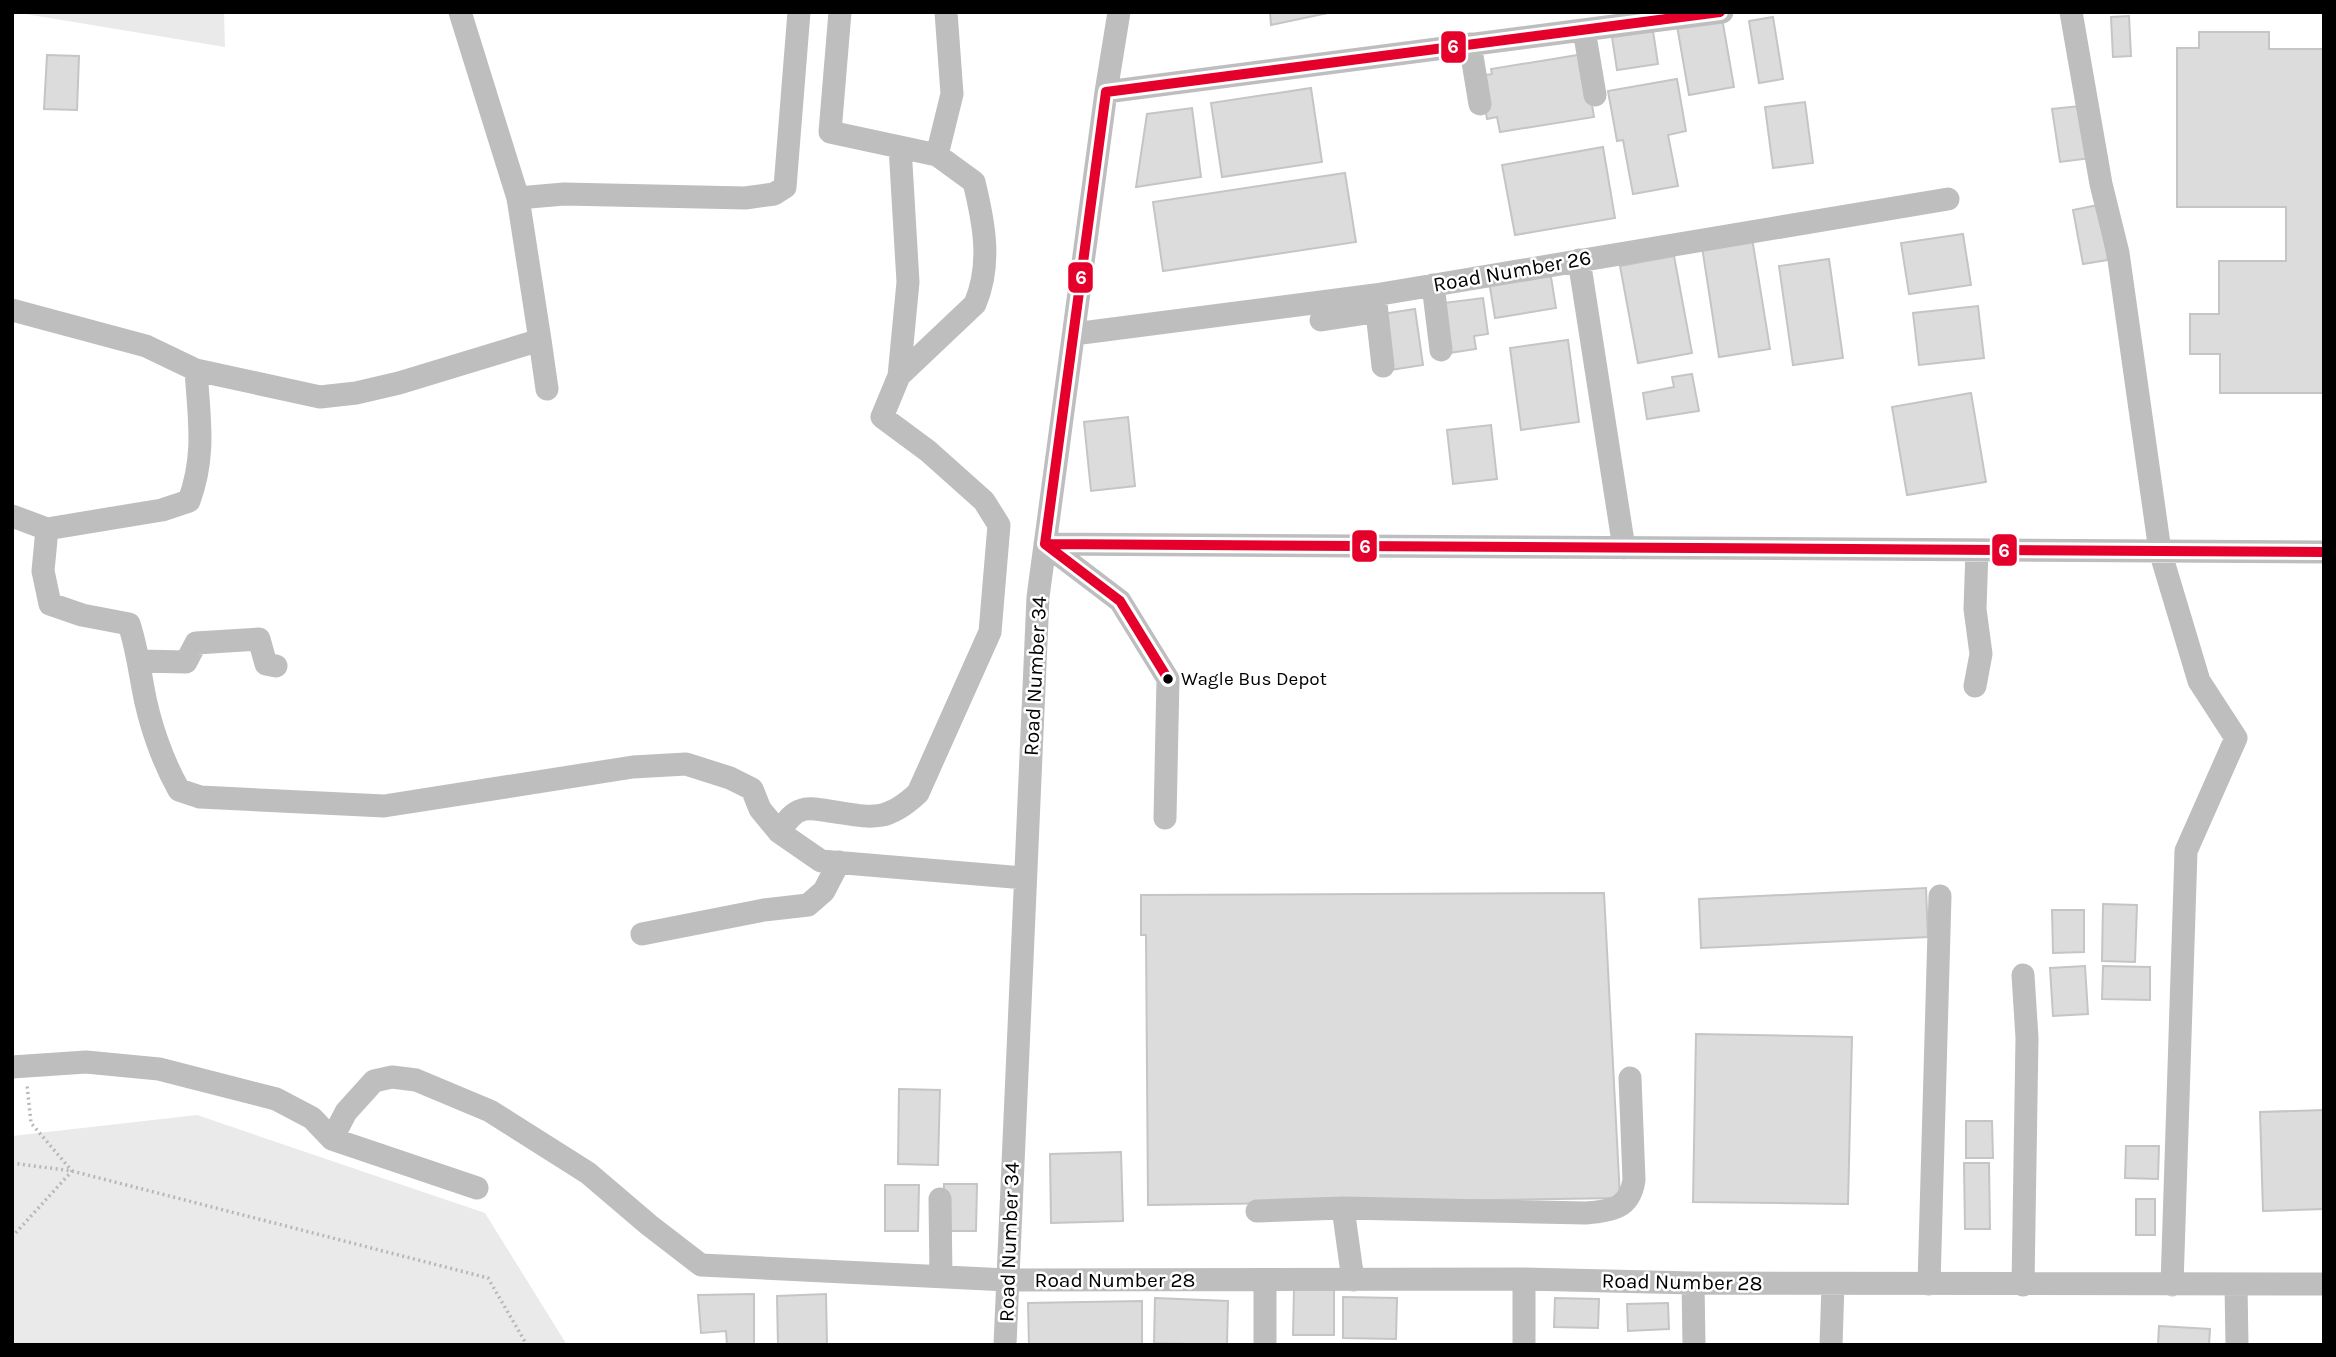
<svg xmlns="http://www.w3.org/2000/svg" width="2336" height="1357" font-family="Karla,sans-serif">
<style>
.green{fill:#eaeaea}
.building{fill:#dcdcdc;stroke:#c5c5c5;stroke-width:2}
.lines{fill:none;stroke-linecap:round;stroke-linejoin:round}
.path{stroke:#b8b8b8;stroke-width:3.5;stroke-dasharray:2 3.5;stroke-linecap:butt}
.minor{stroke:#bebebe;stroke-width:23}
.bus-1-casing{stroke:#fff;stroke-width:16}
.bus-1{stroke:#e4002b;stroke-width:10}
.bus-dot{fill:#000;stroke:#fff;stroke-width:2.5}
.labels{text-anchor:middle;dominant-baseline:central;stroke-width:5;stroke-linejoin:round;paint-order:stroke}
.bus-label{font-size:19px;fill:#000;stroke:#fff;text-anchor:start}
.street-label{font-size:21px;fill:#000;stroke:#fff}
.line-badge{stroke:#fff;stroke-width:2.5}
.badge-label{font-size:19px;text-anchor:middle;font-weight:bold;fill:#fff}
</style>
<rect width="100%" height="100%" fill="#fff"/>
<path class="green" d="M13 12H224L225 47Z
M197 1115 485 1213 567 1345H12V1136Z"/>
<path class="building" d="M1270 12H1328V13L1271 25Z
M2129 16 2131 56 2113 57 2111 17Z
M1773 17 1783 79 1759 83 1749 21Z
M1722 18 1734 87 1689 95 1677 26Z
M1653 31 1658 64 1617 70 1612 37Z
M2199 32H2269V49H2324V393H2220V354H2190V314H2219V261H2286V207H2177V48H2199Z
M1584 54 1594 117 1500 132 1497 117 1487 119 1480 76 1492 74 1491 69Z
M47 55 79 56 77 110 44 109Z
M1677 79 1686 131 1668 135 1678 186 1633 194 1623 140 1617 141 1608 91Z
M1311 88 1322 162 1222 177 1211 103Z
M1805 102 1813 163 1773 168 1765 107Z
M2080 106 2092 158 2060 162 2052 109Z
M1192 108 1201 177 1136 187 1147 114Z
M1603 147 1615 218 1515 235 1502 165Z
M1345 173 1356 242 1163 271 1153 202Z
M2098 205 2108 260 2083 264 2073 210Z
M1963 234 1971 285 1909 294 1901 243Z
M1752 238 1770 349 1719 357 1702 247Z
M1674 256 1692 353 1638 363 1620 266Z
M1829 259 1843 358 1793 365 1779 266Z
M1550 271 1556 308 1495 318 1489 281Z
M1483 298 1488 334 1474 336 1476 349 1449 353 1443 303Z
M1978 306 1984 358 1919 365 1913 313Z
M1415 309 1423 365 1390 370 1382 314Z
M1568 340 1579 422 1521 430 1510 348Z
M1692 374 1699 411 1647 419 1643 393 1674 387 1672 377Z
M1971 393 1986 482 1907 495 1892 407Z
M1128 417 1135 486 1091 491 1084 422Z
M1491 425 1497 479 1453 484 1447 430Z
M1926 888 1928 937 1701 948 1699 899Z
M1604 893 1620 1198 1148 1205 1146 935H1141V895Z
M2103 904 2137 905 2135 962 2102 961Z
M2052 910H2084V952L2053 953Z
M2085 966 2088 1014 2053 1016 2050 968Z
M2103 966 2150 967V1000L2102 999Z
M1696 1034 1852 1037 1848 1204 1693 1202Z
M899 1089 940 1090 938 1165 898 1164Z
M2324 1110V1209L2263 1211 2260 1112Z
M1966 1121H1992L1993 1158H1966Z
M2126 1146H2159L2158 1179 2125 1178Z
M1121 1152 1123 1221 1051 1223 1050 1154Z
M1964 1163H1989L1990 1229H1965Z
M944 1184H977L976 1231H943Z
M885 1185H919L918 1231H885Z
M2136 1199H2155V1235H2136Z
M1294 1289 1334 1290V1335H1293Z
M754 1294V1345H727L726 1331 701 1333 698 1295Z
M826 1294 827 1345H778L777 1296Z
M1343 1297 1397 1298 1396 1339 1343 1338Z
M1155 1298 1228 1301 1227 1345 1154 1343Z
M1555 1298 1599 1299 1598 1328 1554 1327Z
M1142 1301V1345H1029L1028 1303Z
M1668 1303 1669 1329 1628 1331 1627 1304Z
M2159 1326 2210 1329 2209 1345H2158Z"/>
<g class="lines">
<path class="path" d="M12 1163 72 1171 488 1278 527 1345
M12 1237 72 1171 31 1123 27 1085"/>
<path class="minor" d="M2071 12 2101 184 2118 253 2160 551 2199 681 2236 738 2186 851 2172 1285
M1584 30 1595 95
M1470 44 1480 104
M1106 92 1722 12
M937 155 952 94 946 12
M518 198 564 194 745 198 774 194 785 187 799 12
M1579 260 1624 548
M1433 285 1441 350
M1375 295 1383 366
M12 310 146 346 196 370 320 397 356 393 399 383 540 340 518 198 460 12
M1321 320 1367 313
M1074 334 1375 295 1948 199
M540 340 547 389
M196 370C199 418 206 455 189 501L162 510 47 529 43 571 50 604 82 615 129 624C136 645 139 666 143 688 149 722 162 760 179 790L200 797 384 806 633 767 686 764 730 778 752 789 760 809 779 832 821 861 1025 878
M899 376 908 282 900 147
M12 516 47 529
M1045 544 2324 552
M1045 544 1120 601 1168 679 1165 818
M140 661 186 662 196 643 259 639 266 664 276 666
M1975 686 1981 654 1975 609 1977 550
M779 832C785 824 791 813 802 810 809 807 821 810 829 811 870 817 885 824 918 793L990 632 999 525 984 501 928 451 882 417 899 376 975 304C992 264 984 223 974 182L937 155 830 132 840 12
M642 934 764 910 808 905 824 891 839 862
M12 1067 86 1062 159 1069 276 1099 312 1118 332 1139 346 1112 374 1081 392 1077 416 1080 490 1111 588 1173 649 1225 701 1265 1007 1280 1524 1279 1693 1283 2324 1284
M332 1139 477 1188
M940 1199 941 1276
M1343 1208 1586 1213C1612 1211 1630 1208 1634 1180L1630 1078
M1257 1211 1343 1208 1353 1280
M1693 1283 1694 1345
M1929 1284 1940 896
M2023 1285 2027 1038 2023 975
M2236 1285 2237 1345
M1005 1345 1038 597 1106 92 1119 12
M1265 1345V1281
M1524 1345V1279
M1831 1345 1833 1284"/>
<defs>
<path id="bus-1" d="M1045 544 2324 552
M1045 544 1106 92 1720 12
M1045 544 1120 601 1168 679"/>
</defs>
<use href="#bus-1" class="bus-1-casing"/>
<use href="#bus-1" class="bus-1"/>
</g>
<circle class="bus-dot" cx="1168" cy="679" r="6"/>
<g class="labels">
<g class="bus-label">
<text x="1181" y="679">Wagle Bus Depot</text>
</g>
<g class="street-label">
<text transform="translate(1512 271) rotate(-10)">Road Number 26</text>
<text transform="translate(1035 676) rotate(-87)">Road Number 34</text>
<text transform="translate(1009 1242) rotate(-88)">Road Number 34</text>
<text x="1115" y="1280">Road Number 28</text>
<text transform="translate(1682 1282) rotate(1)">Road Number 28</text>
</g>
</g>
<g class="line-badge">
<rect x="1440" y="30" width="27" height="34" rx="7" fill="#e4002b"/>
<rect x="1067" y="261" width="27" height="33" rx="7" fill="#e4002b"/>
<rect x="1351" y="529" width="27" height="34" rx="7" fill="#e4002b"/>
<rect x="1991" y="533" width="27" height="34" rx="7" fill="#e4002b"/>
</g>
<g class="badge-label">
<text x="1453" y="53">6</text>
<text x="1081" y="284">6</text>
<text x="1365" y="553">6</text>
<text x="2004" y="557">6</text>
</g>
<rect width="2336" height="1357" fill="none" stroke="#000000" stroke-width="28"/>
</svg>
